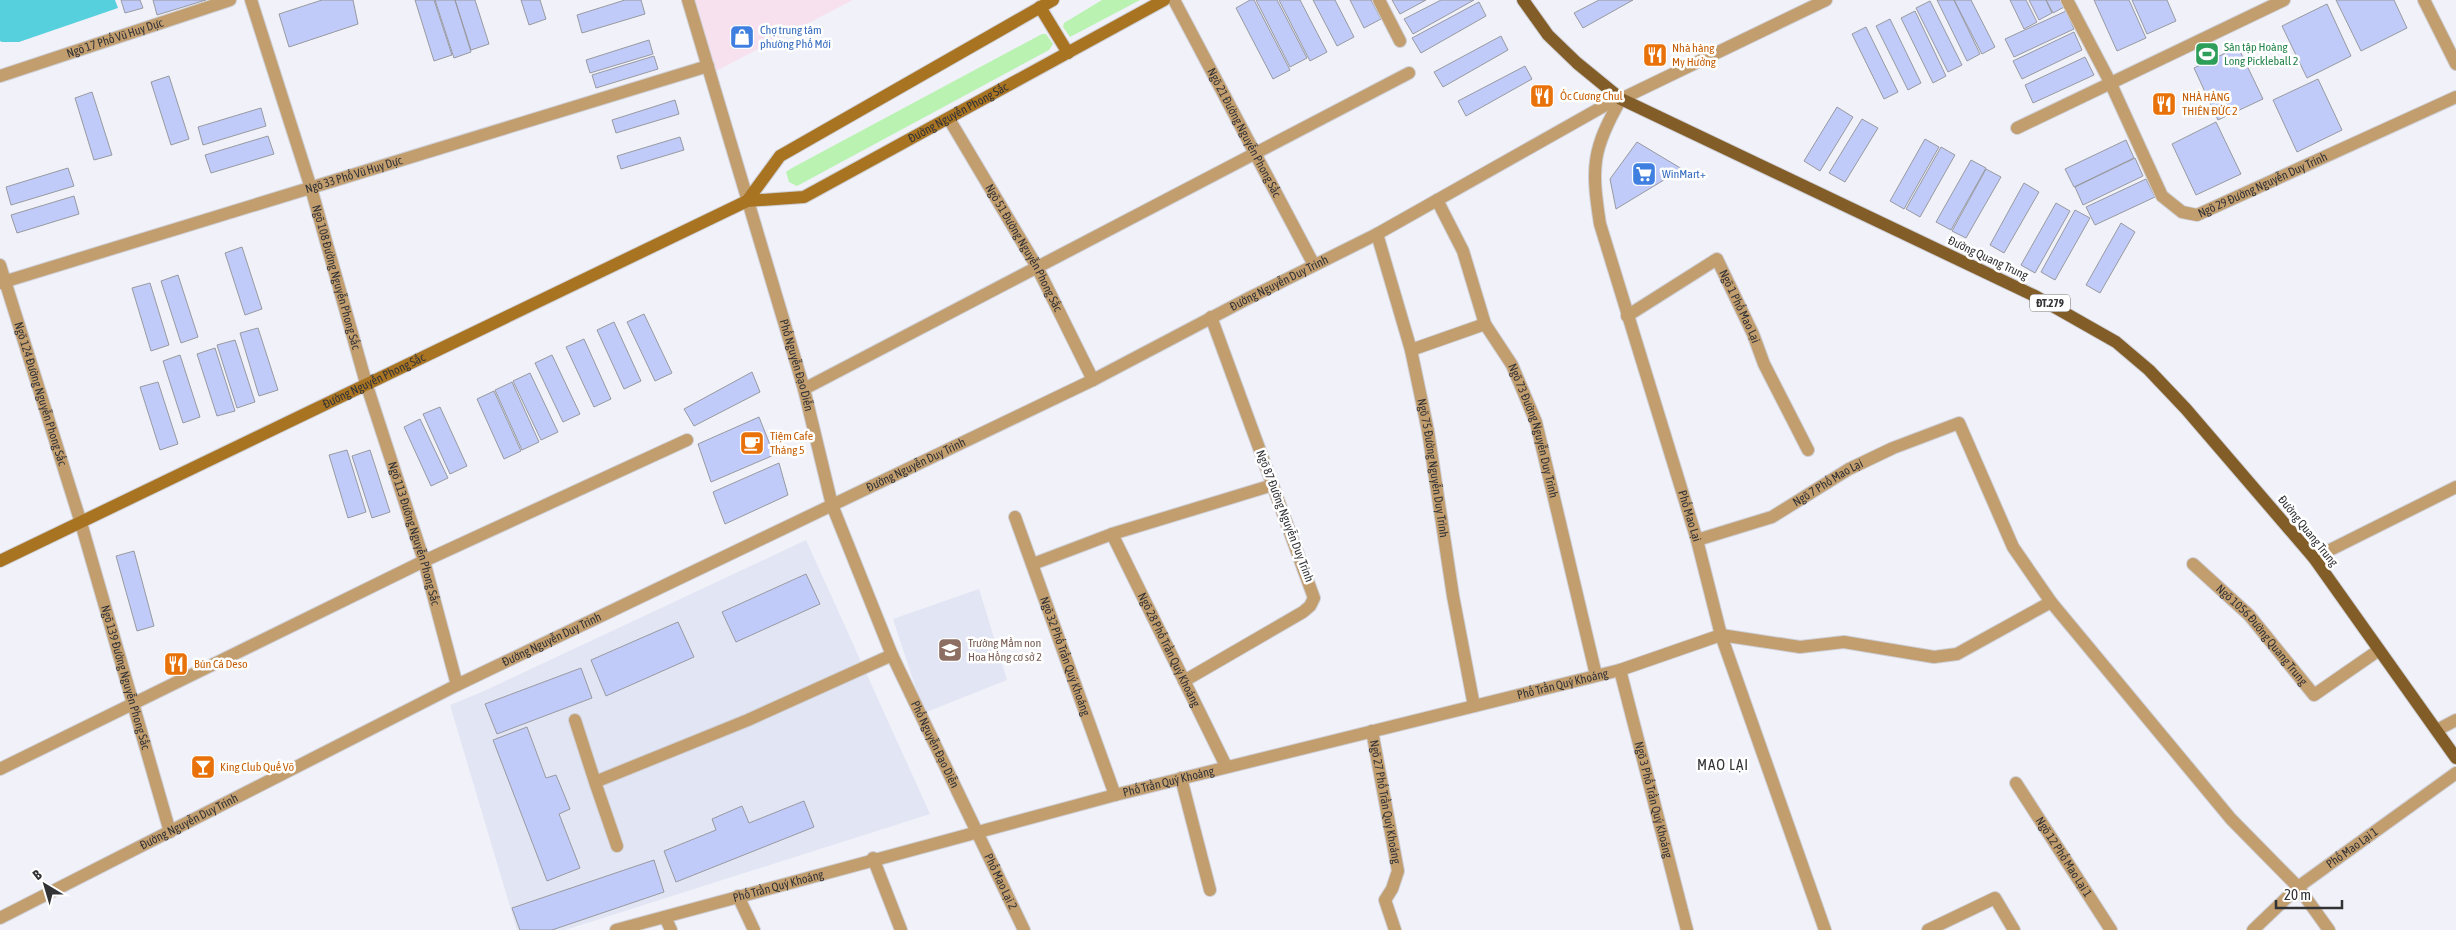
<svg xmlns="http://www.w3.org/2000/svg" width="2456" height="930" font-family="'Asap Condensed',sans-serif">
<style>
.commercial{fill:#f7e1ee}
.built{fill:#e2e5f3}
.green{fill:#b9f2b1}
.water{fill:#57d0dd}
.building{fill:#c1cbf9;stroke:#989aa0}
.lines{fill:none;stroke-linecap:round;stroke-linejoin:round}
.service-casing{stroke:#cecfd6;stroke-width:14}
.minor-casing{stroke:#cecfd6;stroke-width:14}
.tertiary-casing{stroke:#cecfd6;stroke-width:14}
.secondary-casing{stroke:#cecfd6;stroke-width:14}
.primary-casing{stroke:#cecfd6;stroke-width:14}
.service{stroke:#c29e6f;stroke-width:12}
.minor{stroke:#c29e6f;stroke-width:12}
.tertiary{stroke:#c29e6f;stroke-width:12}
.secondary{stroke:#a97422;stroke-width:12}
.primary{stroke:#835d27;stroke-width:12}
.labels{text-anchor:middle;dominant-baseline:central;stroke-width:5;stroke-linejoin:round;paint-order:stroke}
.shield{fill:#fff;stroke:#707072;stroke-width:1}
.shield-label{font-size:11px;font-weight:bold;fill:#333336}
.shop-label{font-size:12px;fill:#366cbe;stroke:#fff;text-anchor:start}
.street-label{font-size:12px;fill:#333336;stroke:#fff}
.leisure-label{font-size:12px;fill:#27864d;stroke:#fff;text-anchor:start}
.food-label{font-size:12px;fill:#c56008;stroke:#fff;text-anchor:start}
.education-label{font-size:12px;fill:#785e54;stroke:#fff;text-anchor:start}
.quarter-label{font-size:15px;letter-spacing:1px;fill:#333336;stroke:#fff}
</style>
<rect width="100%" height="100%" fill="#f0f1f9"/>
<path class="commercial" d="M690 0H853L712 73Z"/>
<path class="built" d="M806 540 930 814 565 930H517L450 705 482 692Z
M979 589 1007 680 924 713 893 619Z"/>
<path class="green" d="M1102 0H1140L1070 37 1063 27 1064 23Z
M1042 34H1046L1053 44 1049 50 797 186 789 182 786 172 792 168Z"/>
<path class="water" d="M0 0H115L118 8 19 42H2L0 41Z"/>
<path class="building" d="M121 0H140L143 8 125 13Z
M153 0H206L157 15Z
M322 0H353L358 24 289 47 279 14Z
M415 0H434L452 55 434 61Z
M435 0H455L471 52 454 58Z
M455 0H475L489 44 471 50Z
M521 0H540L546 19 529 25Z
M625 0H641L645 14 582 33 577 15Z
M1250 0H1254L1290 70 1273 79 1236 8Z
M1256 0H1277L1307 58 1290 67Z
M1279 0H1300L1327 52 1310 61Z
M1313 0H1335L1354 37 1337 46Z
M1350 0H1371L1381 19 1364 28Z
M1392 0H1426L1400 14Z
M1441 0H1474L1413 34 1404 19Z
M1599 0H1633L1583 28 1574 13Z
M1937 0H1954L1980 54 1967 61Z
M1954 0H1971L1995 47 1982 54Z
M2010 0H2026L2037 22 2024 29Z
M2029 0H2046L2052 13 2039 20Z
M2046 0H2063L2066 6 2053 13Z
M2094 0H2129L2146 38 2117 51Z
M2132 0H2167L2176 21 2147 34Z
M2336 0H2394L2407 28 2361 51Z
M1930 1 1962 65 1948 72 1916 8Z
M1479 2 1486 16 1421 53 1412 38Z
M2327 4 2351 56 2307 78 2282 26Z
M1915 11 1946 76 1933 83 1901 18Z
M2066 11 2074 29 2014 57 2005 39Z
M1890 19 1921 83 1908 90 1876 26Z
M1866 27 1898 92 1884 99 1852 34Z
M2074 32 2082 50 2022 79 2013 61Z
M1501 36 1508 50 1443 87 1434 72Z
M649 40 653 54 590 73 586 60Z
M2238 47 2263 99 2218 120 2194 68Z
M654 56 658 69 596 88 592 75Z
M2085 57 2094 75 2033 103 2025 85Z
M1525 66 1532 79 1466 116 1458 101Z
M169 76 189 139 171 145 151 82Z
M2318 79 2342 130 2297 152 2273 100Z
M92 92 112 155 94 160 75 98Z
M675 100 679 114 616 133 612 120Z
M1837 107 1853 117 1820 171 1804 161Z
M261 108 266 126 203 145 198 127Z
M1862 119 1878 128 1845 182 1829 173Z
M2216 122 2241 174 2196 195 2172 144Z
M268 136 274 154 211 173 205 155Z
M680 137 684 150 621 169 617 156Z
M1925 139 1939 147 1904 209 1890 201Z
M2126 140 2134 158 2074 187 2065 169Z
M1637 142 1682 169 1616 209 1610 179Z
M1941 147 1955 155 1920 217 1906 209Z
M2135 158 2143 176 2083 205 2075 187Z
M1971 160 1986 168 1951 230 1936 222Z
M68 168 74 186 11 205 6 187Z
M1986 169 2001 177 1966 238 1952 231Z
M2146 179 2155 197 2095 225 2086 207Z
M2024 183 2039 192 2004 253 1990 245Z
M74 196 79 214 17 233 11 215Z
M2056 203 2070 211 2035 273 2021 265Z
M2075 210 2090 218 2055 280 2041 272Z
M2121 223 2135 232 2100 293 2086 285Z
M242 247 262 309 245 315 225 253Z
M178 275 198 337 181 343 161 281Z
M150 283 169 345 151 351 132 288Z
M644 314 672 373 655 381 627 322Z
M614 322 641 381 624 389 597 330Z
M258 328 278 390 259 396 240 333Z
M584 339 611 399 594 407 566 347Z
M235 340 255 402 237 408 217 345Z
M215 348 235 411 217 416 197 354Z
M180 355 200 417 183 423 163 361Z
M552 355 580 414 563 422 535 363Z
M752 372 760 392 694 426 684 409Z
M530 373 558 432 541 440 513 381Z
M158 382 178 444 160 450 140 387Z
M512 382 539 442 522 450 495 390Z
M494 391 521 451 504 459 477 399Z
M440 407 467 466 450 474 423 414Z
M759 417 774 455 711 482 698 444Z
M420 419 448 478 431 486 404 427Z
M347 450 366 512 348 518 329 455Z
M370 450 390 512 372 518 352 456Z
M779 463 788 495 725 524 713 492Z
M134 551 154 626 137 631 116 556Z
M806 574 820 604 736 642 722 612Z
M678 622 694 657 606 696 591 660Z
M581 668 592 698 497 734 485 704Z
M527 727 546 778 556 775 570 809 559 814 580 868 547 881 493 740Z
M804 801 814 827 676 882 664 851 716 830 712 819 742 806 749 823Z
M654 860 664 892 552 930H520L512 908Z"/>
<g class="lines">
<defs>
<path id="service" d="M1379 0 1400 41
M575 720 595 782
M617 846 595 782 748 720 892 655"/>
<g id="minor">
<path id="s1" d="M251 0 311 188 366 383 424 561 457 685"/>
<path id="s2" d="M688 0 804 389 832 505 892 655 1024 930"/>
<path id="s3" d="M1174 0 1314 265"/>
<path id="s4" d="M2067 0 2110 82 2162 196 2182 212 2197 215 2456 97"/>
<path d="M2424 0 2456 64"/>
<path id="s5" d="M0 76 230 0"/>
<path id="s6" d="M1621 99C1592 149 1591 167 1600 224L1697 540 1721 635 1825 930"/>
<path id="s7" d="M949 119 1037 267 1093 380"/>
<path d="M2017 128 2284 0"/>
<path id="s8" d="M1437 200 1463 251 1485 324 1512 365 1536 422 1596 675"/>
<path id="s9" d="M1377 234 1411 350 1428 431 1453 596 1474 706"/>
<path id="s10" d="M0 265 81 523 170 832"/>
<path id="s11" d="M0 283 708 66"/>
<path id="s12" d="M1627 316 1717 259 1753 334 1764 364 1808 450"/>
<path d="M1411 350 1485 324"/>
<path d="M804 389 1409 73"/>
<path id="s13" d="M1015 517 1115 795"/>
<path id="s14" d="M1112 534 1226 766"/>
<path id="s15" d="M1697 540 1772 517 1849 469 1893 448 1959 423 2013 547 2051 602 2231 819 2298 887 2329 930"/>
<path d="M2314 558 2456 487"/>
<path d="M1033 564 1112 534 1273 485"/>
<path id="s16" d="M2193 564 2249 615 2314 695 2379 650"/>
<path id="s17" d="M1620 670 1687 930"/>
<path d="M1184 681 1303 612 1310 606 1314 598 1211 317"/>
<path d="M2437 730 2456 720"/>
<path id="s18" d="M1372 731 1398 871 1392 889 1385 900 1395 930"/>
<path d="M0 769 424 561 687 440"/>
<path d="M1181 778 1210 890"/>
<path id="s19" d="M2016 783 2111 930"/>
<path d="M873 858 901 930"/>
<path d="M738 896 754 930"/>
<path d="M665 917 671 930"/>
<path id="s20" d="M616 930 1115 795 1620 670 1721 635 1800 647 1844 642 1934 657 1957 654 2051 602"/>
<path d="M1928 930 1995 898 2014 930"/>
<path id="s21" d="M2253 930 2298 887 2456 773"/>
</g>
<g id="tertiary">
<path id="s22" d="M0 918 457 685 1093 380 1247 299 1377 234 1611 102 1621 99 1826 0"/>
</g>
<g id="secondary">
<path d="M1040 7 1068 53"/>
<path d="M747 201 780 156 1053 0"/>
<path id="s23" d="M0 561 747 201 804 197 1164 0"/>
</g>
<path id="primary" d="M1523 0 1548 35 1577 63 1621 99 2035 296 2116 342 2149 370 2186 409 2314 558 2456 758"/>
</defs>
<use href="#service" class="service-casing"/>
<use href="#minor" class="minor-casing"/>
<use href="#tertiary" class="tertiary-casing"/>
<use href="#secondary" class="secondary-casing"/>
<use href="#primary" class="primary-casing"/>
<use href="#service" class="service"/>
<use href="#minor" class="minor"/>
<use href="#tertiary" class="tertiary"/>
<use href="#secondary" class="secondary"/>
<use href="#primary" class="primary"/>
</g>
<defs>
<symbol id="shop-square" viewBox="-11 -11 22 22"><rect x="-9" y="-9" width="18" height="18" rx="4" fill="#3f7fe0" stroke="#fff"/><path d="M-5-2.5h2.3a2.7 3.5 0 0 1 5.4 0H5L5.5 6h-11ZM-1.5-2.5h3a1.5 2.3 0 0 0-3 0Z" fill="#fff"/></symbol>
<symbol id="stadium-square" viewBox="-11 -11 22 22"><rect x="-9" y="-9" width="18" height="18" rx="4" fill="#2e9e5b" stroke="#fff"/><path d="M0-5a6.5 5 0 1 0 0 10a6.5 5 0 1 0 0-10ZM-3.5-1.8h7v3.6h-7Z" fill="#fff"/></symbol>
<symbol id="restaurant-square" viewBox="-11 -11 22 22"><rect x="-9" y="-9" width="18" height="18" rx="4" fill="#e8710a" stroke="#fff"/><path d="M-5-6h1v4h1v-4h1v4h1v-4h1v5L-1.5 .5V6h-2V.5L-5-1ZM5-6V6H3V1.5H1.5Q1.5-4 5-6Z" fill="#fff"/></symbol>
<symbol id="supermarket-square" viewBox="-11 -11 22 22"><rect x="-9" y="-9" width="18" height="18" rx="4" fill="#3f7fe0" stroke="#fff"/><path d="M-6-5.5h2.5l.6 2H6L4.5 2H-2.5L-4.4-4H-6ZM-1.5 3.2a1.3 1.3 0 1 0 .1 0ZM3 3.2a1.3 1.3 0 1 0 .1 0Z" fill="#fff"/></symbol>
<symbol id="cafe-square" viewBox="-11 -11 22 22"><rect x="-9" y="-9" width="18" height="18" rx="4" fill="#e8710a" stroke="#fff"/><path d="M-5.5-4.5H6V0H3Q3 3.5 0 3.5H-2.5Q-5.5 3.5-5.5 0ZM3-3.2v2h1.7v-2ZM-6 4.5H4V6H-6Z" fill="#fff"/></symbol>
<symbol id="school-square" viewBox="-11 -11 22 22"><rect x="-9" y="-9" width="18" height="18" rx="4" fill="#8d6e63" stroke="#fff"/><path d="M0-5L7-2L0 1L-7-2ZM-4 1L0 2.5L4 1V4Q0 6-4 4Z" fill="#fff"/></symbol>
<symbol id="bar-square" viewBox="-11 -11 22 22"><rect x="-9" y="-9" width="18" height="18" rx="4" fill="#e8710a" stroke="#fff"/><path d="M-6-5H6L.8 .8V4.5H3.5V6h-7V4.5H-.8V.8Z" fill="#fff"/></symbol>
</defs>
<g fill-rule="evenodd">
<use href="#shop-square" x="728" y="23" width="28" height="28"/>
<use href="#stadium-square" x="2193" y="40" width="28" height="28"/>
<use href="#restaurant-square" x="1641" y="41" width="28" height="28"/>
<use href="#restaurant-square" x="1528" y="82" width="28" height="28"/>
<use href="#restaurant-square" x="2150" y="90" width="28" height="28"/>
<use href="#supermarket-square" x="1630" y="160" width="28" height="28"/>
<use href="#cafe-square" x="738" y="429" width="28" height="28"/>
<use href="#school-square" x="936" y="636" width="28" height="28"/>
<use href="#restaurant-square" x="162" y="650" width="28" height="28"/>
<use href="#bar-square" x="189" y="753" width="28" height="28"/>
</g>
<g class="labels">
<rect class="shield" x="2030" y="294.5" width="40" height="17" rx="4"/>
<g class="shield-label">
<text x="2050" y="303">ĐT.279</text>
</g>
<g class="shop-label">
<text x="760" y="30">Chợ trung tâm<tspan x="760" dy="14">phường Phố Mới</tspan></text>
<text x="1662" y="174">WinMart+</text>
</g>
<g class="street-label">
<text stroke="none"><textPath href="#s5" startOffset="121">Ngõ 17 Phố Vũ Huy Dực</textPath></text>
<text stroke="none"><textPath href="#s23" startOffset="1062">Đường Nguyễn Phong Sắc</textPath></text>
<text stroke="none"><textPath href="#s3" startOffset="150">Ngõ 21 Đường Nguyễn Phong Sắc</textPath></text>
<text stroke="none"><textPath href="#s11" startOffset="370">Ngõ 33 Phố Vũ Huy Dực</textPath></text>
<text stroke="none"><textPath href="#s4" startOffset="331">Ngõ 29 Đường Nguyễn Duy Trinh</textPath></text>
<text stroke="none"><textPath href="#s7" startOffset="149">Ngõ 51 Đường Nguyễn Phong Sắc</textPath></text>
<text transform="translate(1988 258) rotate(25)">Đường Quang Trung</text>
<text stroke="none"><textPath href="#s1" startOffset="290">Ngõ 108 Đường Nguyễn Phong Sắc</textPath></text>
<text stroke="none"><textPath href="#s22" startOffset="1428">Đường Nguyễn Duy Trinh</textPath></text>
<text stroke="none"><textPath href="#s12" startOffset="159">Ngõ 1 Phố Mao Lại</textPath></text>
<text stroke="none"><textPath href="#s2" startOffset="381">Phố Nguyễn Đạo Diễn</textPath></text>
<text stroke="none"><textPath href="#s23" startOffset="415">Đường Nguyễn Phong Sắc</textPath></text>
<text stroke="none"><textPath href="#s10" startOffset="135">Ngõ 124 Đường Nguyễn Phong Sắc</textPath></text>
<text stroke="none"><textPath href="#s8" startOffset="252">Ngõ 73 Đường Nguyễn Duy Trinh</textPath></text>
<text stroke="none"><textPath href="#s22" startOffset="1022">Đường Nguyễn Duy Trinh</textPath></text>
<text stroke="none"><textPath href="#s9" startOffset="241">Ngõ 75 Đường Nguyễn Duy Trinh</textPath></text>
<text stroke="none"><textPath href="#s15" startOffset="144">Ngõ 7 Phố Mao Lại</textPath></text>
<text transform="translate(1285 516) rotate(69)">Ngõ 87 Đường Nguyễn Duy Trinh</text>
<text stroke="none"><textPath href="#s6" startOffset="436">Phố Mao Lại</textPath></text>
<text transform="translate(2308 531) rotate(51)">Đường Quang Trung</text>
<text stroke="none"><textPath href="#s1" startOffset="558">Ngõ 113 Đường Nguyễn Phong Sắc</textPath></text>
<text stroke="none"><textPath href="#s16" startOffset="99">Ngõ 1056 Đường Quang Trung</textPath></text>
<text stroke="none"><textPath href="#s22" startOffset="618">Đường Nguyễn Duy Trinh</textPath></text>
<text stroke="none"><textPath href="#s14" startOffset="129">Ngõ 28 Phố Trần Quý Khoáng</textPath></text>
<text stroke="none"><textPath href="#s13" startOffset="148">Ngõ 32 Phố Trần Quý Khoáng</textPath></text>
<text stroke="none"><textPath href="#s10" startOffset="431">Ngõ 139 Đường Nguyễn Phong Sắc</textPath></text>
<text stroke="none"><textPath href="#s20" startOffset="978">Phố Trần Quý Khoáng</textPath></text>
<text stroke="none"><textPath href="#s2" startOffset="786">Phố Nguyễn Đạo Diễn</textPath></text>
<text stroke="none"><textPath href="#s20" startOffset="572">Phố Trần Quý Khoáng</textPath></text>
<text stroke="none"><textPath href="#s17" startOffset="134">Ngõ 3 Phố Trần Quý Khoáng</textPath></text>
<text stroke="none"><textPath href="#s18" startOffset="72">Ngõ 27 Phố Trần Quý Khoáng</textPath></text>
<text stroke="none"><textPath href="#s22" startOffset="212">Đường Nguyễn Duy Trinh</textPath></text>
<text stroke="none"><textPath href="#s21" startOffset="129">Phố Mao Lại 1</textPath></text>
<text stroke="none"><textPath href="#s19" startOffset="88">Ngõ 12 Phố Mao Lại 1</textPath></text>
<text stroke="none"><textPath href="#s2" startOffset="938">Phố Mao Lại 2</textPath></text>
<text stroke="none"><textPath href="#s20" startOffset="168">Phố Trần Quý Khoáng</textPath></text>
</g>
<g class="leisure-label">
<text x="2224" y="47">Sân tập Hoàng<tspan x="2224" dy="14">Long Pickleball 2</tspan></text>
</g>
<g class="food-label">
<text x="1672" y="48">Nhà hàng<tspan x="1672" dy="14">My Hưởng</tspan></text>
<text x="1560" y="96">Ốc Cương Chul</text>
<text x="2182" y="97">NHÀ HÀNG<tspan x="2182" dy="14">THIÊN ĐỨC 2</tspan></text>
<text x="770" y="436">Tiệm Cafe<tspan x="770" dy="14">Tháng 5</tspan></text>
<text x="194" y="664">Bún Cá Deso</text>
<text x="220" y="767">King Club Quế Võ</text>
</g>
<g class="education-label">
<text x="968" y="643">Trường Mầm non<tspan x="968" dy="14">Hoa Hồng cơ sở 2</tspan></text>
</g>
<g class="quarter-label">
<text x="1723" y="764">MAO LẠI</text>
</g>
</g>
<g transform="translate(45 885) rotate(322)" stroke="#ffffff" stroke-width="4" paint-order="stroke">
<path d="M0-4L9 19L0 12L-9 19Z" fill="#333336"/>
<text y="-8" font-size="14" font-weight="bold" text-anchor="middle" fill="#333336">B</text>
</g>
<path d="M2276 900v8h66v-8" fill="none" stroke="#333336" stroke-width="2.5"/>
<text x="2284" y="900" font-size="15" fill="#333336" stroke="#ffffff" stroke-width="4" paint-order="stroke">20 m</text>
</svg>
